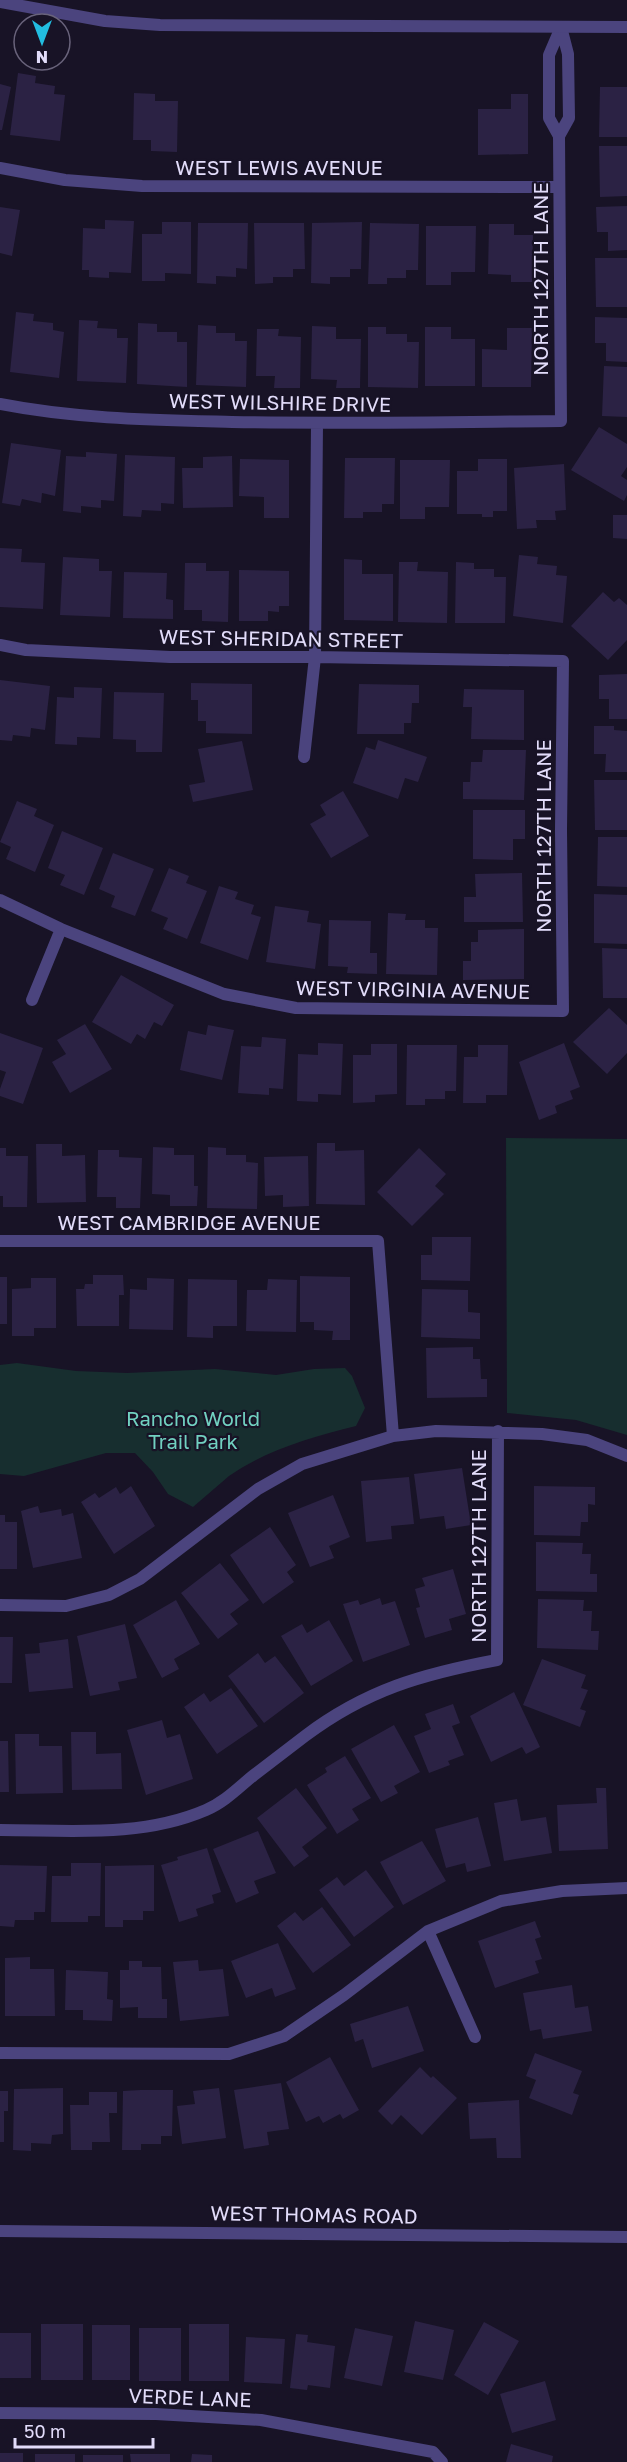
<svg xmlns="http://www.w3.org/2000/svg" width="627" height="2462" font-family="'Golos Text',sans-serif">
<style>
.green{fill:#172e2f}
.building{fill:#2b2244}
.lines{fill:none;stroke-linecap:round;stroke-linejoin:round}
.minor{stroke:#4b447e;stroke-width:12}
.tertiary{stroke:#4b447e;stroke-width:12}
.labels{text-anchor:middle;dominant-baseline:central;stroke-width:4.5;stroke-linejoin:round;paint-order:stroke}
.street-label{font-size:20px;fill:#e2dcfa;stroke:#181326}
.park-label{font-size:20px;fill:#71d1c1;stroke:#181326}
</style>
<rect width="100%" height="100%" fill="#181326"/>
<path class="green" d="M506 1138 627 1139V1435L576 1420 507 1413Z
M17 1363 76 1371 127 1373 215 1369 276 1375 314 1369 345 1368 352 1376 365 1408 356 1426C312 1437 266 1450 229 1476 217 1486 205 1497 193 1507L168 1494 153 1472 135 1453H106L24 1476 0 1474V1365Z"/>
<path class="building" d="M18 73 36 76 35 83 55 86 54 94 65 95 60 141 10 135Z
M0 84 11 87 2 130H0Z
M600 87H627V137H599Z
M134 93 155 94V101H178L177 152 151 151V140H133Z
M511 94H528V154L478 155V109H511Z
M599 146H627V196L600 197Z
M627 206V250L608 251V232H597L596 207Z
M0 207 20 210 12 256 0 253Z
M105 220 134 221 131 273 109 272V278L89 277V270H82L83 228 105 229Z
M162 222H191V274L165 273V281H142V234H162Z
M362 222 361 269H350V277H330V284L311 283 312 223Z
M198 223H248L247 269 236 268V277L216 276V284L197 283Z
M254 223H304L305 269H293V277H273V283L255 284Z
M370 223 419 224 418 270H406V278H387V284H368Z
M489 224H514V235H533L532 282H511V275L488 274Z
M426 226H476L475 272H451V285H426Z
M595 258H627V307H596Z
M16 312 34 314 33 321 53 323V330L64 332 59 378 10 372Z
M595 317 627 318V362L606 361V343H595Z
M79 320 98 321 97 328 117 329V338H128L126 383 77 381Z
M138 323 157 324V332H177V342H187V387L137 384Z
M198 325 216 326V333H235V341H247L246 387 196 385Z
M312 326 336 327V339H361L360 388H336L337 380 311 379Z
M368 327H386V334H407V342H419L418 388 368 387Z
M425 327H451V339H475V386H425Z
M507 328H532L531 387H482V349L507 350Z
M257 329H279L278 336 301 337 300 388H274L275 376H256Z
M604 366 627 367V417L602 416Z
M599 427 627 444V467L621 476 627 480V495L624 501 571 470Z
M11 443 61 450 55 496 42 493 41 503 22 499 20 506 2 503Z
M86 452 117 454 114 501 101 500V508L81 506V513L63 511 66 456 86 457Z
M125 455 175 457 174 504 161 503V511L142 510 141 517 123 516Z
M232 456 233 507 183 508 182 468H203V457Z
M345 458H395L394 504H382V512H363V518H344Z
M240 459 289 460V518H264V497L239 496Z
M478 459H507V511H493V517H482V514H457V471H478Z
M400 460H450L449 507H425V519H400Z
M564 464 566 510 555 511 556 520H536L537 528 517 529 514 468Z
M613 515H627V539L613 538Z
M0 548 22 549 21 562 45 563 43 609 0 607Z
M519 555 538 557 537 564 557 566 556 575 567 576 563 623 513 616Z
M63 557 99 559V571H112L110 617 60 615Z
M344 559 362 560V574H393V621L344 620Z
M399 562H418L417 571 448 572 447 623 398 622Z
M456 562 474 563V569H494V577H506L505 623H455Z
M185 563H206V571H229L228 622 202 621V610H184Z
M239 570 289 571V606H279V612L268 611V621H239Z
M124 572 167 573 166 599 173 600V619L123 618Z
M603 592 614 602 619 598 627 605V640L608 660 571 626Z
M627 674V719H609V699H599V675Z
M0 680 50 686 45 730 31 728 30 737 13 735 12 741 0 740Z
M191 683 252 684V734L206 733V721H198V700H191Z
M359 684 419 685V703H412L411 723H404V734H357Z
M74 687 102 688 100 738 77 737V745L55 744 57 697 74 698Z
M464 689 524 690V740L471 739 472 707H463Z
M114 692 164 693 162 752H136V740L113 739Z
M594 726H614V730L627 731V772H605L606 754H594Z
M378 740 427 757 418 782 405 778 398 799 353 783 366 747 375 750Z
M242 741 253 790 193 802 189 785 205 782 198 749Z
M483 750H526L524 800 463 799V782H470L471 762H482Z
M594 780H627V830H595Z
M343 791 369 836 331 858 310 824 326 815 320 805Z
M17 801 37 809 34 816 54 825 35 872 6 859 11 847 0 842Z
M473 810H525V839H513V860L473 859Z
M62 831 103 848 84 895 60 885 65 875 48 868Z
M598 837H627V887L597 886Z
M113 853 154 869 135 916 111 907 115 896 99 889Z
M169 868 189 876 186 883 207 891 187 939 163 929 168 918 151 911Z
M522 873 523 922H464V897H476L475 874Z
M219 886 238 892 235 899 254 905 251 914 261 917 248 960 200 943Z
M594 894 627 895V944L594 943Z
M275 906 309 911 307 922 321 924 315 969 266 962Z
M388 913 406 914 405 920H425V928H438L437 975 386 974Z
M329 920 371 921 370 953H377V974L347 973 348 967 328 966Z
M524 929V979L463 980V961H471V942H478V930Z
M602 948 627 949V998H603Z
M121 975 174 1005 162 1026 154 1022 145 1039 137 1034 131 1044 92 1022Z
M609 1008 627 1025V1053L607 1074 573 1042Z
M85 1024 112 1069 70 1093 52 1062 66 1054 57 1040Z
M208 1025 234 1030 222 1080 180 1070 188 1031 206 1035Z
M0 1033 43 1048 23 1104 0 1096V1089L6 1072 0 1070Z
M262 1037 286 1039 283 1089 269 1088V1095L238 1093 241 1046 261 1047Z
M318 1043 343 1044 341 1095 318 1094V1102L297 1101 298 1054 318 1055Z
M564 1043 580 1087 570 1091 573 1099 555 1106 557 1113 539 1120 519 1062Z
M371 1044H397V1094L375 1095V1102L353 1103V1055H371Z
M407 1045H457L456 1091H445V1099H425V1105H406Z
M478 1045H508L507 1095H486V1103H463L464 1057H478Z
M317 1143H335V1151L364 1150 365 1205 316 1204Z
M36 1144H62V1156L85 1155 86 1202 37 1203Z
M153 1147 174 1148V1155H194V1186H198L197 1206H170V1195L152 1194Z
M208 1147 226 1148V1155H246V1162L258 1163 257 1209 207 1208Z
M0 1148H6V1156H28L27 1207H3V1196H0Z
M419 1148 446 1174 435 1186 444 1194 412 1226 377 1192Z
M98 1150H119V1157L142 1158 140 1208H116V1197H97Z
M308 1156 309 1206 283 1207V1195L265 1196 264 1157Z
M432 1237H471L470 1281 421 1280V1255H432Z
M93 1275H123L124 1295H119V1326H77L76 1289H84L85 1284H93Z
M300 1276 350 1277V1340H332L333 1331 314 1330V1322H300Z
M0 1277H7V1324H0Z
M31 1278H56V1328H34V1336H12V1289L31 1288Z
M147 1278 174 1279 173 1330 129 1329 130 1289 147 1290Z
M188 1279 237 1280V1326H213V1338L187 1337Z
M268 1279 297 1280 296 1332 246 1331 247 1290H267Z
M422 1289 468 1290V1312L480 1313V1339L421 1337Z
M473 1347V1359H480L481 1379H487V1397L427 1398 426 1348Z
M462 1468 471 1525 446 1529 444 1516 420 1519 414 1474Z
M409 1477 414 1524 391 1526 392 1539 366 1542 361 1481Z
M131 1486 155 1526 114 1554 81 1502 95 1493 99 1498 116 1487 120 1494Z
M534 1486 595 1487V1505L588 1504V1522H581L580 1536 534 1535Z
M333 1495 350 1537 329 1546 334 1558 310 1567 288 1513Z
M38 1506 40 1513 61 1509 62 1516 73 1513 82 1558 33 1568 21 1511Z
M0 1515H5V1522H17V1569H0Z
M270 1527 296 1565 287 1572 294 1582 263 1604 230 1555Z
M536 1542 583 1543 582 1554H591L590 1574H597V1592L536 1591Z
M220 1563 249 1600 230 1614 238 1624 218 1639 181 1593Z
M453 1569 466 1614 449 1619 452 1630 425 1638 416 1608 420 1607 415 1589 425 1586 422 1578Z
M380 1598 382 1605 395 1601 410 1645 363 1662 343 1604 358 1600 360 1605Z
M538 1599 584 1600 583 1611H592L591 1631H599L598 1650 537 1648Z
M176 1600 200 1644 174 1659 179 1669 162 1678 133 1625Z
M329 1620 353 1661 311 1686 281 1636 302 1624 307 1633Z
M125 1624 137 1678 118 1682 120 1690 90 1696 77 1636Z
M0 1637H13L12 1683H0Z
M68 1639 73 1688 29 1692 25 1654 40 1653 39 1643Z
M258 1653 265 1663 275 1656 304 1693 264 1723 228 1676Z
M542 1659 586 1675 581 1688 588 1690 580 1709 586 1711 580 1727 523 1705Z
M231 1688 258 1726 217 1754 184 1707 204 1693 210 1702Z
M514 1692 540 1747 526 1754 522 1747 491 1762 470 1716Z
M453 1704 460 1723 452 1726 464 1755 448 1761 450 1765 429 1773 414 1736 431 1729 425 1714Z
M162 1720 167 1738 180 1734 193 1779 146 1795 127 1730Z
M394 1725 420 1772 394 1786 398 1793 381 1802 351 1749Z
M71 1732H96V1754L121 1753 122 1789 72 1790Z
M15 1734H39V1746H62L63 1793 16 1794Z
M0 1741H8L9 1792H0Z
M345 1756 371 1798 352 1809 359 1820 337 1834 307 1785 327 1772 325 1768Z
M296 1788 327 1828 302 1847 309 1856 294 1867 257 1818Z
M596 1788H606L608 1849 559 1851 557 1805 597 1803Z
M517 1799 521 1821 546 1817 552 1853 504 1861 494 1803Z
M478 1817 491 1866 467 1872 465 1863 446 1868 435 1829Z
M258 1831 276 1873 254 1881 259 1893 236 1903 213 1849Z
M422 1841 446 1881 403 1905 380 1862Z
M207 1848 221 1892 212 1895 214 1903 196 1909 198 1916 179 1922 161 1865 178 1860 177 1857Z
M71 1863H101L100 1916H88V1922H51L52 1876H71Z
M0 1865 47 1866 45 1912H34V1920H15L14 1927 0 1926Z
M154 1865V1911H143V1920H123V1927H105V1866Z
M366 1870 394 1907 354 1937 319 1890 337 1877 344 1886Z
M322 1907 351 1945 313 1973 277 1926 295 1912 303 1921Z
M535 1921 541 1937 535 1939 542 1959 535 1961 539 1973 495 1988 478 1941Z
M278 1943 296 1989 275 1997 272 1988 246 1998 231 1961Z
M30 1957V1969H54L55 2016H5V1958Z
M198 1960 199 1971 223 1969 229 2016 180 2021 173 1962Z
M129 1961H142V1967H161L162 1999H167V2018H138V2007L120 2008V1970H129Z
M66 1970 108 1972 107 1999 113 2000 112 2021 83 2020V2010H65Z
M572 1985 575 2008 588 2006 592 2031 543 2039 541 2029 530 2031 523 1993Z
M408 2006 424 2051 372 2068 363 2039 355 2042 350 2024Z
M535 2053 582 2071 573 2093 579 2095 572 2115 529 2098 536 2080 526 2076Z
M330 2057 359 2110 343 2119 340 2114 323 2123 319 2116 306 2122 286 2082Z
M420 2067 431 2078 433 2076 457 2098 422 2135 401 2115 392 2125 378 2111Z
M281 2083 289 2129 267 2132 269 2145 244 2149 234 2090Z
M63 2088V2134L52 2135 51 2144 31 2143V2151L13 2150 14 2089Z
M219 2088 226 2138 182 2144 177 2106 195 2104 193 2091Z
M141 2090H173L172 2136H161V2144H141V2150H122L123 2091Z
M0 2091H8V2111H4V2142H0Z
M89 2092H117V2113H109L110 2142H92V2150H71L70 2105H89Z
M519 2100 521 2158H497L496 2138 470 2139 468 2103Z
M415 2321 454 2330 443 2380 404 2372Z
M484 2322 519 2341 488 2395 454 2375Z
M41 2324H83V2380H41Z
M189 2324H229V2381H189Z
M92 2325H130V2380H92Z
M139 2328H181V2381H139Z
M355 2328 393 2336 382 2386 344 2378Z
M0 2333H31V2378H0Z
M296 2334 308 2335 307 2342 335 2346 330 2388 308 2385 307 2390 290 2388Z
M246 2337 285 2339 282 2384 244 2382Z
M545 2381 556 2420 512 2433 500 2394Z
M511 2444 553 2456 552 2462H506Z
M0 2453H23V2462H0Z
M35 2454H75V2462H35Z
M130 2454H170V2462H131Z
M192 2454 212 2455V2462H191Z
M83 2455H123V2462H83Z"/>
<g class="lines">
<path class="minor" d="M559 136 549 118V55L561 27
M0 168 65 180 142 186 559 187
M0 404C76 419 154 420 232 422 341 424 451 422 561 421L559 136 569 118 568 54 561 27
M0 645 26 650 170 657H315L563 661 561 830 563 1011 296 1008 224 994 61 929 0 900
M304 757 315 657 317 424
M32 1000 61 929
M0 1241H378L393 1436
M0 1605 66 1606 109 1595 140 1579 258 1489 302 1464 393 1436 436 1431 542 1434 587 1440 627 1456
M0 1830C69 1830 141 1838 206 1810 225 1802 239 1787 254 1775 271 1762 288 1749 305 1736 366 1690 422 1674 497 1660L498 1431
M428 1931 475 2037
M0 2053 229 2054 284 2036 344 1995 428 1931 501 1901 562 1891 627 1888
M0 2413 156 2414 261 2420 433 2452 442 2462"/>
<path class="tertiary" d="M0 2 105 21 160 25 627 27
M0 2231 627 2237"/>
</g>
<g class="labels">
<g class="street-label">
<text x="279" y="167">WEST LEWIS AVENUE</text>
<text transform="translate(540 279) rotate(-90)">NORTH 127TH LANE</text>
<text transform="translate(280 402) rotate(1)">WEST WILSHIRE DRIVE</text>
<text transform="translate(281 638) rotate(1)">WEST SHERIDAN STREET</text>
<text transform="translate(543 836) rotate(-90)">NORTH 127TH LANE</text>
<text transform="translate(413 989) rotate(1)">WEST VIRGINIA AVENUE</text>
<text x="189" y="1222">WEST CAMBRIDGE AVENUE</text>
<text transform="translate(478 1546) rotate(-90)">NORTH 127TH LANE</text>
<text transform="translate(314 2214) rotate(1)">WEST THOMAS ROAD</text>
<text transform="translate(190 2397) rotate(2)">VERDE LANE</text>
</g>
<g class="park-label">
<text x="193" y="1418">Rancho World<tspan x="193" dy="23">Trail Park</tspan></text>
</g>
</g>
<g transform="translate(42 42) rotate(180)"><circle r="28" fill="#181326" stroke="#69637b" stroke-width="1.5"/>
<path d="M0-4.5L10 22L0 15L-10 22Z" fill="#22bde0"/>
<text y="-9" font-size="16" font-weight="bold" text-anchor="middle" fill="#e2dcfa">N</text>
</g>
<path d="M15 2438v9h138v-9" fill="none" stroke="#e2dcfa" stroke-width="3"/>
<text x="24" y="2438" font-size="18" fill="#e2dcfa" stroke="#181326" stroke-width="4.5" paint-order="stroke">50 m</text>
</svg>
